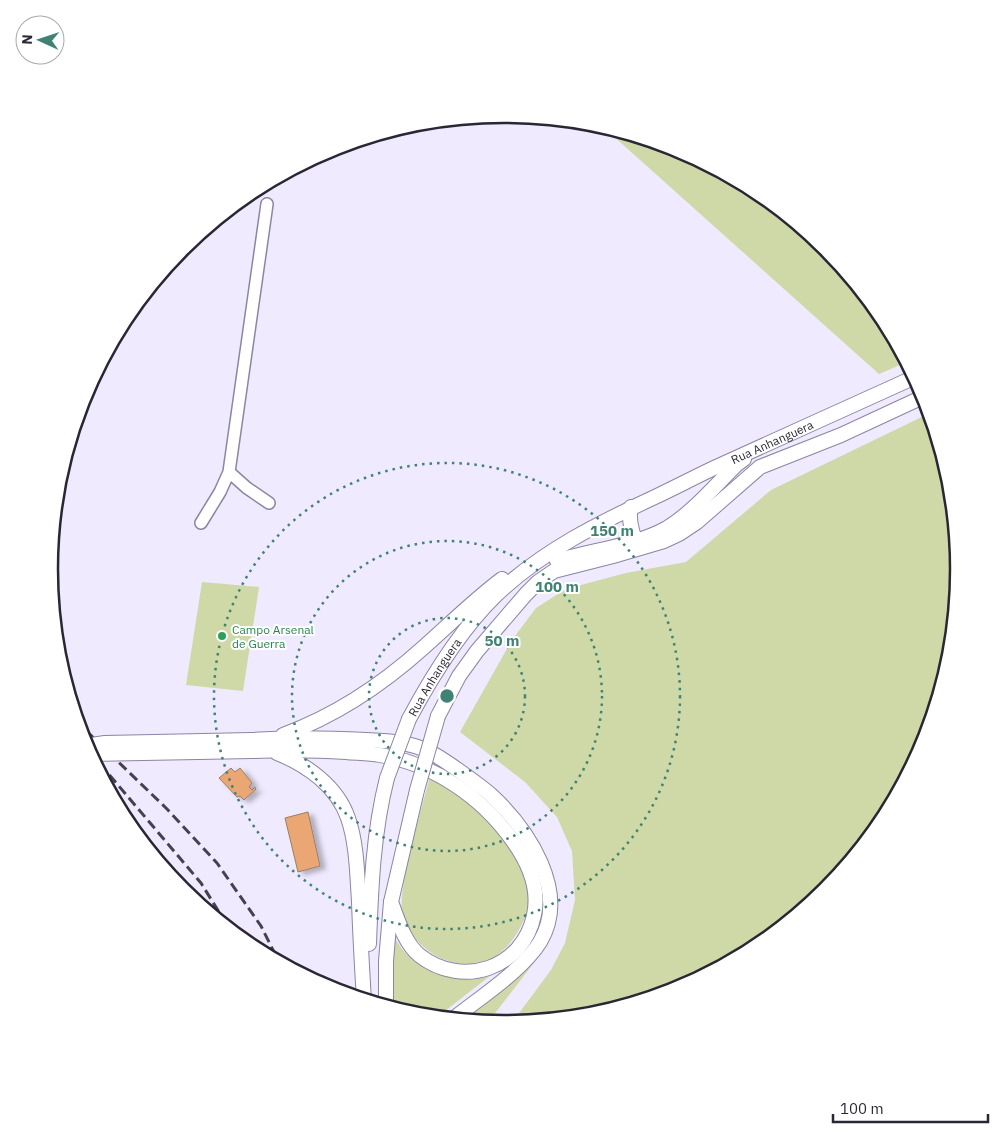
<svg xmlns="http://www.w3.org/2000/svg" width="1008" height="1139" font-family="'IBM Plex Sans',sans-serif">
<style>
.green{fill:#cfd8a7}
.building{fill:#eba773;stroke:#997d69;filter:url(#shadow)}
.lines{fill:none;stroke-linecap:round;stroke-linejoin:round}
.minor-casing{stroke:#8c85a3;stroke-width:14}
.major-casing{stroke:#8c85a3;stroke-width:16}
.minor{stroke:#fff;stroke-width:11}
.major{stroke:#fff;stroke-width:14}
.rail{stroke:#454250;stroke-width:3;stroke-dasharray:10 5;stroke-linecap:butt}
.major-bridge-casing{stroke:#8c85a3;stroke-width:16;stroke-linecap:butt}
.major-bridge{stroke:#fff;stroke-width:14}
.ring{fill:none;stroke:#408374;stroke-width:2.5;stroke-dasharray:2.5 5}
.leisure-dot{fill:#2e9e5b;stroke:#fff;stroke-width:2}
.labels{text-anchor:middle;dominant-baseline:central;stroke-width:4;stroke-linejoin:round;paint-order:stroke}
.street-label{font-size:12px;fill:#2a2734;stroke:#fff}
.leisure-label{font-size:12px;fill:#27864d;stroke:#fff;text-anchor:start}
.rim{fill:none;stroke:#2a2734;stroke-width:2.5}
.centre{fill:#408374;stroke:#fff;stroke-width:2.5}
.ring-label{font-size:15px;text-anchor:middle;font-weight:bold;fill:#408374;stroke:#fff;stroke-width:4;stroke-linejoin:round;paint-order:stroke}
</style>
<defs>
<filter id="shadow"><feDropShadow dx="5.5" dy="3" stdDeviation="2.5" flood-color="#0004"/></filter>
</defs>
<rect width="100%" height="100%" fill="#efeafe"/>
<path class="green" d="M601 125 678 149 757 191 826 248 883 317 907 362 879 374Z
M930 413 951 481 959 569 950 659 924 744 882 823 826 892 757 948 678 990 593 1016 511 1024 551 970 565 943 575 900 572 851 557 817 525 782 460 732 512 640 536 608 566 589 626 573 686 562 771 490Z
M202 582 259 587 243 691 186 685Z
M430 776C443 785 455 793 468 801 474 805 482 809 486 815 503 833 529 872 531 897 531 905 526 915 523 922 516 937 504 954 488 960 453 973 415 951 403 917 395 894 423 804 430 776Z
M394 931 396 940 402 949 412 960 434 972 504 965 436 1018 415 1016 393 1009V943Z
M536 960 496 1012 485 1023 458 1020Z"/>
<path class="building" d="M231 768 235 772 240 768 252 783 249 787 252 790 255 787 256 789 244 800 240 796 237 797 219 778Z
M308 812 320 866 298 872 285 818Z"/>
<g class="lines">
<defs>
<path id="minor" d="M229 472 247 488 269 503
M201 523 220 492 229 472 267 204
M321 982 322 986"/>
<g id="major">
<path d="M631 507C628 519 632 530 635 541L642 544"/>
<path d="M557 561C592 550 635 546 667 528 692 513 715 486 736 465L744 459"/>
<path d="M438 716 459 676 477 651 526 594 538 582 554 571 613 556 664 541 679 534 697 522 760 467 841 435 925 396"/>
<path id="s1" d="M409 719C432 676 460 630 496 595 542 551 599 523 657 496 676 487 695 477 714 468 781 437 848 408 915 377"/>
<path d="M283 735C335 716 383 684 424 647 450 624 474 600 502 579"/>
<path d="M252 740C290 737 328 738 366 740 381 741 397 741 411 745 428 749 444 760 458 770 469 778 481 786 491 795 528 829 570 892 540 942 522 971 479 998 452 1020"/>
<path d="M252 751C283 750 314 750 346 752 357 753 369 753 380 755 434 764 482 797 513 841 528 862 540 888 534 915 523 969 462 989 419 955 404 942 398 920 391 902"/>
<path d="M277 753C307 765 337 786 348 818 357 844 357 874 359 901 360 934 362 967 364 1001"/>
<path d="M369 944C371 888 373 833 387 778"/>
<path d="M386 1007V961L391 902 417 790"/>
</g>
</defs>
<use href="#minor" class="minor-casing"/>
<use href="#major" class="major-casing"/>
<use href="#minor" class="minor"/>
<use href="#major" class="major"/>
<path class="rail" d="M76 721 167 809 217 863 261 926 280 964
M89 753 101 765 201 883 230 930"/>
<defs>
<path id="major-bridge" d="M85 746 105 743 252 740
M89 754 252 751
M387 778 409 719
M417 790 438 716"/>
</defs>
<use href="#major-bridge" class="major-bridge-casing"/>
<use href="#major-bridge" class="major-bridge"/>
</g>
<g class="ring">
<circle cx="447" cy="696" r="78"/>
<circle cx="447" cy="696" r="155"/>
<circle cx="447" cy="696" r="233"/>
</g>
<circle class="leisure-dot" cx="222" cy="636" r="5"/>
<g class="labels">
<g class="street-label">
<text stroke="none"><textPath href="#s1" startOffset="469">Rua Anhanguera</textPath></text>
<text stroke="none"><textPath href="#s1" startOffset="49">Rua Anhanguera</textPath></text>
</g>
<g class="leisure-label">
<text x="232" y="629">Campo Arsenal<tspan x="232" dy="14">de Guerra</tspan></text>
</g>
</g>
<path d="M0 0H1008V1139H0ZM58 569a446 446 0 1 1 892 0a446 446 0 1 1-892 0Z" fill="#fff" fill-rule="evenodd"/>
<path class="rim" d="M58 569a446 446 0 1 1 892 0a446 446 0 1 1-892 0Z"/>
<circle cx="447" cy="696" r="8" class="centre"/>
<g class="ring-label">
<text x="612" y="536">150 m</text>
<text x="557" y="592">100 m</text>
<text x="502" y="646">50 m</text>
</g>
<g transform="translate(40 40) rotate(273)"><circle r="24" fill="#ffffff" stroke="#aaa9ae"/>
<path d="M0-4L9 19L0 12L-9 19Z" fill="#408374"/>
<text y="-8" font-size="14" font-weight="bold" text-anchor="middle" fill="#2a2734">N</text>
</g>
<path d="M833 1114v8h155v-8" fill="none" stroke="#2a2734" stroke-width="2.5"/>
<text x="840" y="1114" font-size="15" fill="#2a2734" stroke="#ffffff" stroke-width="4" paint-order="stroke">100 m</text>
</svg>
